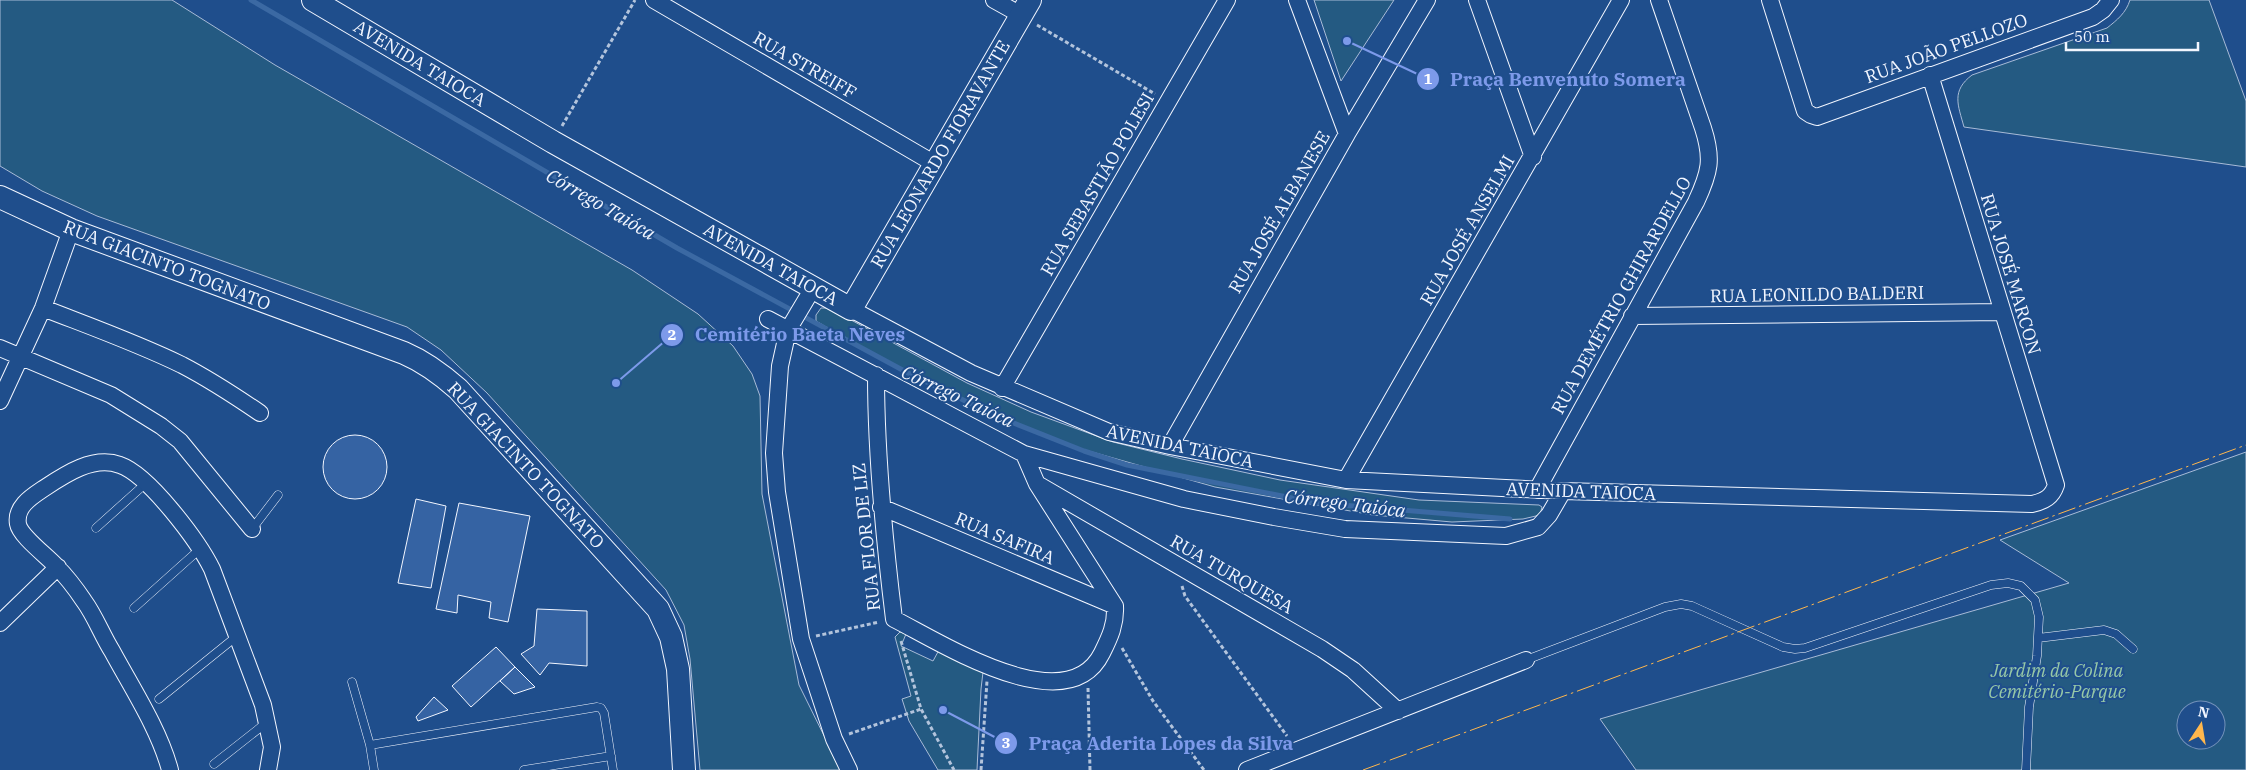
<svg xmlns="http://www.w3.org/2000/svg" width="2246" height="770" font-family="'IBM Plex Serif',serif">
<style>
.green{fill:#245a82;stroke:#a8bbd7;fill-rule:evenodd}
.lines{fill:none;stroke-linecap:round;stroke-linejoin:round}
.stream{stroke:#3b69a3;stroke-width:5}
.building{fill:#3563a3;stroke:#f2f6ff}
.lane-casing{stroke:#f2f6ff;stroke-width:9}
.street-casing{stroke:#f2f6ff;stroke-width:18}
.secondary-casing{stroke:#f2f6ff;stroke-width:24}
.path{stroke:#b3c4dc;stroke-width:3;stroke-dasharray:4 2.5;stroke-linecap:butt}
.lane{stroke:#1f4e8c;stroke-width:8}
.street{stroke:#1f4e8c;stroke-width:16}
.secondary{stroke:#1f4e8c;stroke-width:22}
.power{stroke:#ffb74d;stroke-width:1;stroke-dasharray:18 4 2.5 4;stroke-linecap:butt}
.labels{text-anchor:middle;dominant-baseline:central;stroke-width:4;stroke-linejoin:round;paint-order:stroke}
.street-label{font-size:18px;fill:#f2f6ff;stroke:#1f4e8c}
.park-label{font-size:18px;font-style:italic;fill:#97c8a6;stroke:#1f4e8c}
.water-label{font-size:19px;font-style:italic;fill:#f2f6ff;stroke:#1f4e8c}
.leader{fill:none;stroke:#7d9aea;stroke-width:2}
.callout-dot{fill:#7d9aea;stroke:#1f4e8c;stroke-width:2}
.mark-label{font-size:15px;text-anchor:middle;font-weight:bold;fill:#fff}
.callout-label{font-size:19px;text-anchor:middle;font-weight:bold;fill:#7d9aea;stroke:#1f4e8c;stroke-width:4;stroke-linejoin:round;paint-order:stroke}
</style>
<rect width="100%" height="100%" fill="#1f4e8c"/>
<path class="green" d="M0 0H172L275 65 632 270 698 314 733 346 752 374 760 396 762 494 799 685 841 770H700L690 659 684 625 666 590 487 393 441 350 407 327 97 216 42 191 0 166Z
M1314 0H1394L1341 81Z
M2130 0H2209L2246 101V167L1964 127C1958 105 1951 91 1972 75L2107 28C2117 20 2126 13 2130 0Z
M821 308H829L967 383 1031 412 1113 442 1182 459 1280 480 1419 500 1539 505 1542 507 1540 515 1523 519 1452 522 1373 515 1215 487 1071 446 977 408 886 362 816 321V315Z
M2246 452V770H1636L1600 719 2069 583 2000 540ZM2186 710H2216V740H2186Z
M900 632 906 634 901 646 933 661 939 650 983 672 981 689 977 770H938L909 721 902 699 911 696 895 637Z"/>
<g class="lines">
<path class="stream" d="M251 0 677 248 908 373 996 416 1084 451 1127 465 1317 503 1510 519"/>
</g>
<path class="building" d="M323 467a32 32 0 1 1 64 0a32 32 0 1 1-64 0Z
M416 499 446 506 431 588 398 583Z
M459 503 530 516 508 622 489 618 491 602 458 595 457 613 436 609Z
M537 609 587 611V666L549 663 540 675 521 654 534 646Z
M496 647 515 667 471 707 452 686Z
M515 667 535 687 514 694 500 681Z
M434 697 448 710 418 721 416 717Z"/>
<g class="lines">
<defs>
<path id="lane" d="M96 528 145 484
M252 529 278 495
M134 608 201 548
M2038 638 2104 630 2116 634 2133 649
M1526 660 1665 607 1681 604 1692 606 1783 647 1795 649 1805 648 1991 585 2008 583 2021 586 2035 600 2039 617 2037 656 2029 707 2026 770
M352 682 370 745 374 770
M159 699 237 636
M370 745 597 707 601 708 604 713 613 770
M214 764 266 723
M524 770 611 756"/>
<path id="street" d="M654 0 935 164
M994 0 1021 15
M1297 0 1347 134
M1477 0 1533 157
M1770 0 1805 111 1811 115 1817 117 2093 17 2103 10 2111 0
M813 288 788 330 780 366 774 453 777 492 801 639 834 739 849 770
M43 308C89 326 137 343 182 365 209 379 235 396 260 413
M851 309 971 373 1109 432 1170 446 1346 480 1563 491 2032 504C2045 501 2052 497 2056 485L1930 75
M1632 316 2002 312
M768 319 1024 454 1184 499 1274 517 1345 529 1506 536 1538 527 1549 515 1563 491
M0 348 111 395 161 426 180 441 252 529
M876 375C876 457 884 538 894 619 940 642 1067 724 1102 653 1110 637 1116 624 1115 606L1037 484 1024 454
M1002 388 1227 0
M0 401 43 308 71 230
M1170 446 1347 134 1427 0
M1346 480 1621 0
M1039 485 1322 649 1353 670 1398 711
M1537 490 1696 202C1710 172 1713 159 1703 128L1659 0
M881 507 1115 606
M0 623 58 567
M170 770C159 729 132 688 112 651 102 635 95 616 84 601 76 589 66 576 56 566 47 556 20 536 18 524 15 507 31 497 43 489 64 475 93 455 120 465 149 475 198 541 212 569L263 705 272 747 268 770
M1247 770 1526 660"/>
<path id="secondary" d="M313 0 553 142 851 309 1030 0
M0 197 71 230 404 353C425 362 441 374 458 389L658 609 671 637 678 669 684 770"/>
</defs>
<use href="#lane" class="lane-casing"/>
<use href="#street" class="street-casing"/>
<use href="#secondary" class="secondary-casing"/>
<path class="path" d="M1037 25 1155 94
M562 126 635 0
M1182 586 1185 596 1287 736
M816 636 879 622
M901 641 921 709 954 770
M1122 648 1153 701 1204 770
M1088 688 1090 770
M849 734 921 709
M981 770 987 681"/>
<use href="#lane" class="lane"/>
<use href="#street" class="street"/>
<use href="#secondary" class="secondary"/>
<path class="power" d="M1363 770 2246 445"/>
</g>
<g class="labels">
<g class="street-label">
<text transform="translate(1946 48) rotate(-20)">RUA JOÃO PELLOZO</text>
<text transform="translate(420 63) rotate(31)">AVENIDA TAIOCA</text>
<text transform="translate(805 65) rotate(30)">RUA STREIFF</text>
<text transform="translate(940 154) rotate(-60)">RUA LEONARDO FIORAVANTE</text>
<text transform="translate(1097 184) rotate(-60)">RUA SEBASTIÃO POLESI</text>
<text transform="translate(1279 212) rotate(-60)">RUA JOSÉ ALBANESE</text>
<text transform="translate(1467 230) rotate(-60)">RUA JOSÉ ANSELMI</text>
<text transform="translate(771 264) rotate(29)">AVENIDA TAIOCA</text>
<text transform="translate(167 265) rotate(21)">RUA GIACINTO TOGNATO</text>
<text transform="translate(2011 274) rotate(73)">RUA JOSÉ MARCON</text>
<text transform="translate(1817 294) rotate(-1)">RUA LEONILDO BALDERI</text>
<text transform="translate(1621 295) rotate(-61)">RUA DEMÉTRIO GHIRARDELLO</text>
<text transform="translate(1180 446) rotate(12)">AVENIDA TAIOCA</text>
<text transform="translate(526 465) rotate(47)">RUA GIACINTO TOGNATO</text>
<text transform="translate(1581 491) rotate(2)">AVENIDA TAIOCA</text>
<text transform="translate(866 537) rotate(-96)">RUA FLOR DE LIZ</text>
<text transform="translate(1005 538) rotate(23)">RUA SAFIRA</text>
<text transform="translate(1232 574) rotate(30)">RUA TURQUESA</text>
</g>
<g class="park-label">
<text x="2057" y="670">Jardim da Colina<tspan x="2057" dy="21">Cemitério-Parque</tspan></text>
</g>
<g class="water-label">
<text transform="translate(601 204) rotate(30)">Córrego Taióca</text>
<text transform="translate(958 396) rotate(25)">Córrego Taióca</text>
<text transform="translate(1345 503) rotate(7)">Córrego Taióca</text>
</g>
</g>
<path class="leader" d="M1347 41L1428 79M616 383L672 335M943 710L1006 743"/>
<g class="callout-dot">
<circle cx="1347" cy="41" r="5"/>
<circle cx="616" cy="383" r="5"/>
<circle cx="943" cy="710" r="5"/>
<circle cx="1428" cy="79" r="12"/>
<circle cx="672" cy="335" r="12"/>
<circle cx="1006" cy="743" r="12"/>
</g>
<g class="mark-label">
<text x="1428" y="84">1</text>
<text x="672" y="340">2</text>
<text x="1006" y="748">3</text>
</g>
<g class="callout-label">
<text x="1568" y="86">Praça Benvenuto Somera</text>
<text x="800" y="341">Cemitério Baeta Neves</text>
<text x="1161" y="750">Praça Aderita Lopes da Silva</text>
</g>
<g transform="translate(2201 725) rotate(12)"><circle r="24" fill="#1f4e8c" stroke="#7391ba"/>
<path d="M0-4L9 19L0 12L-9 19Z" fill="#ffb74d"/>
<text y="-8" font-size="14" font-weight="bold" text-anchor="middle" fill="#f2f6ff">N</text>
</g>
<path d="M2066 42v8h132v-8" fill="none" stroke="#f2f6ff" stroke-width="2.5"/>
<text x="2074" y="42" font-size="15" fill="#f2f6ff" stroke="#1f4e8c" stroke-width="4" paint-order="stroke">50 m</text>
</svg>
